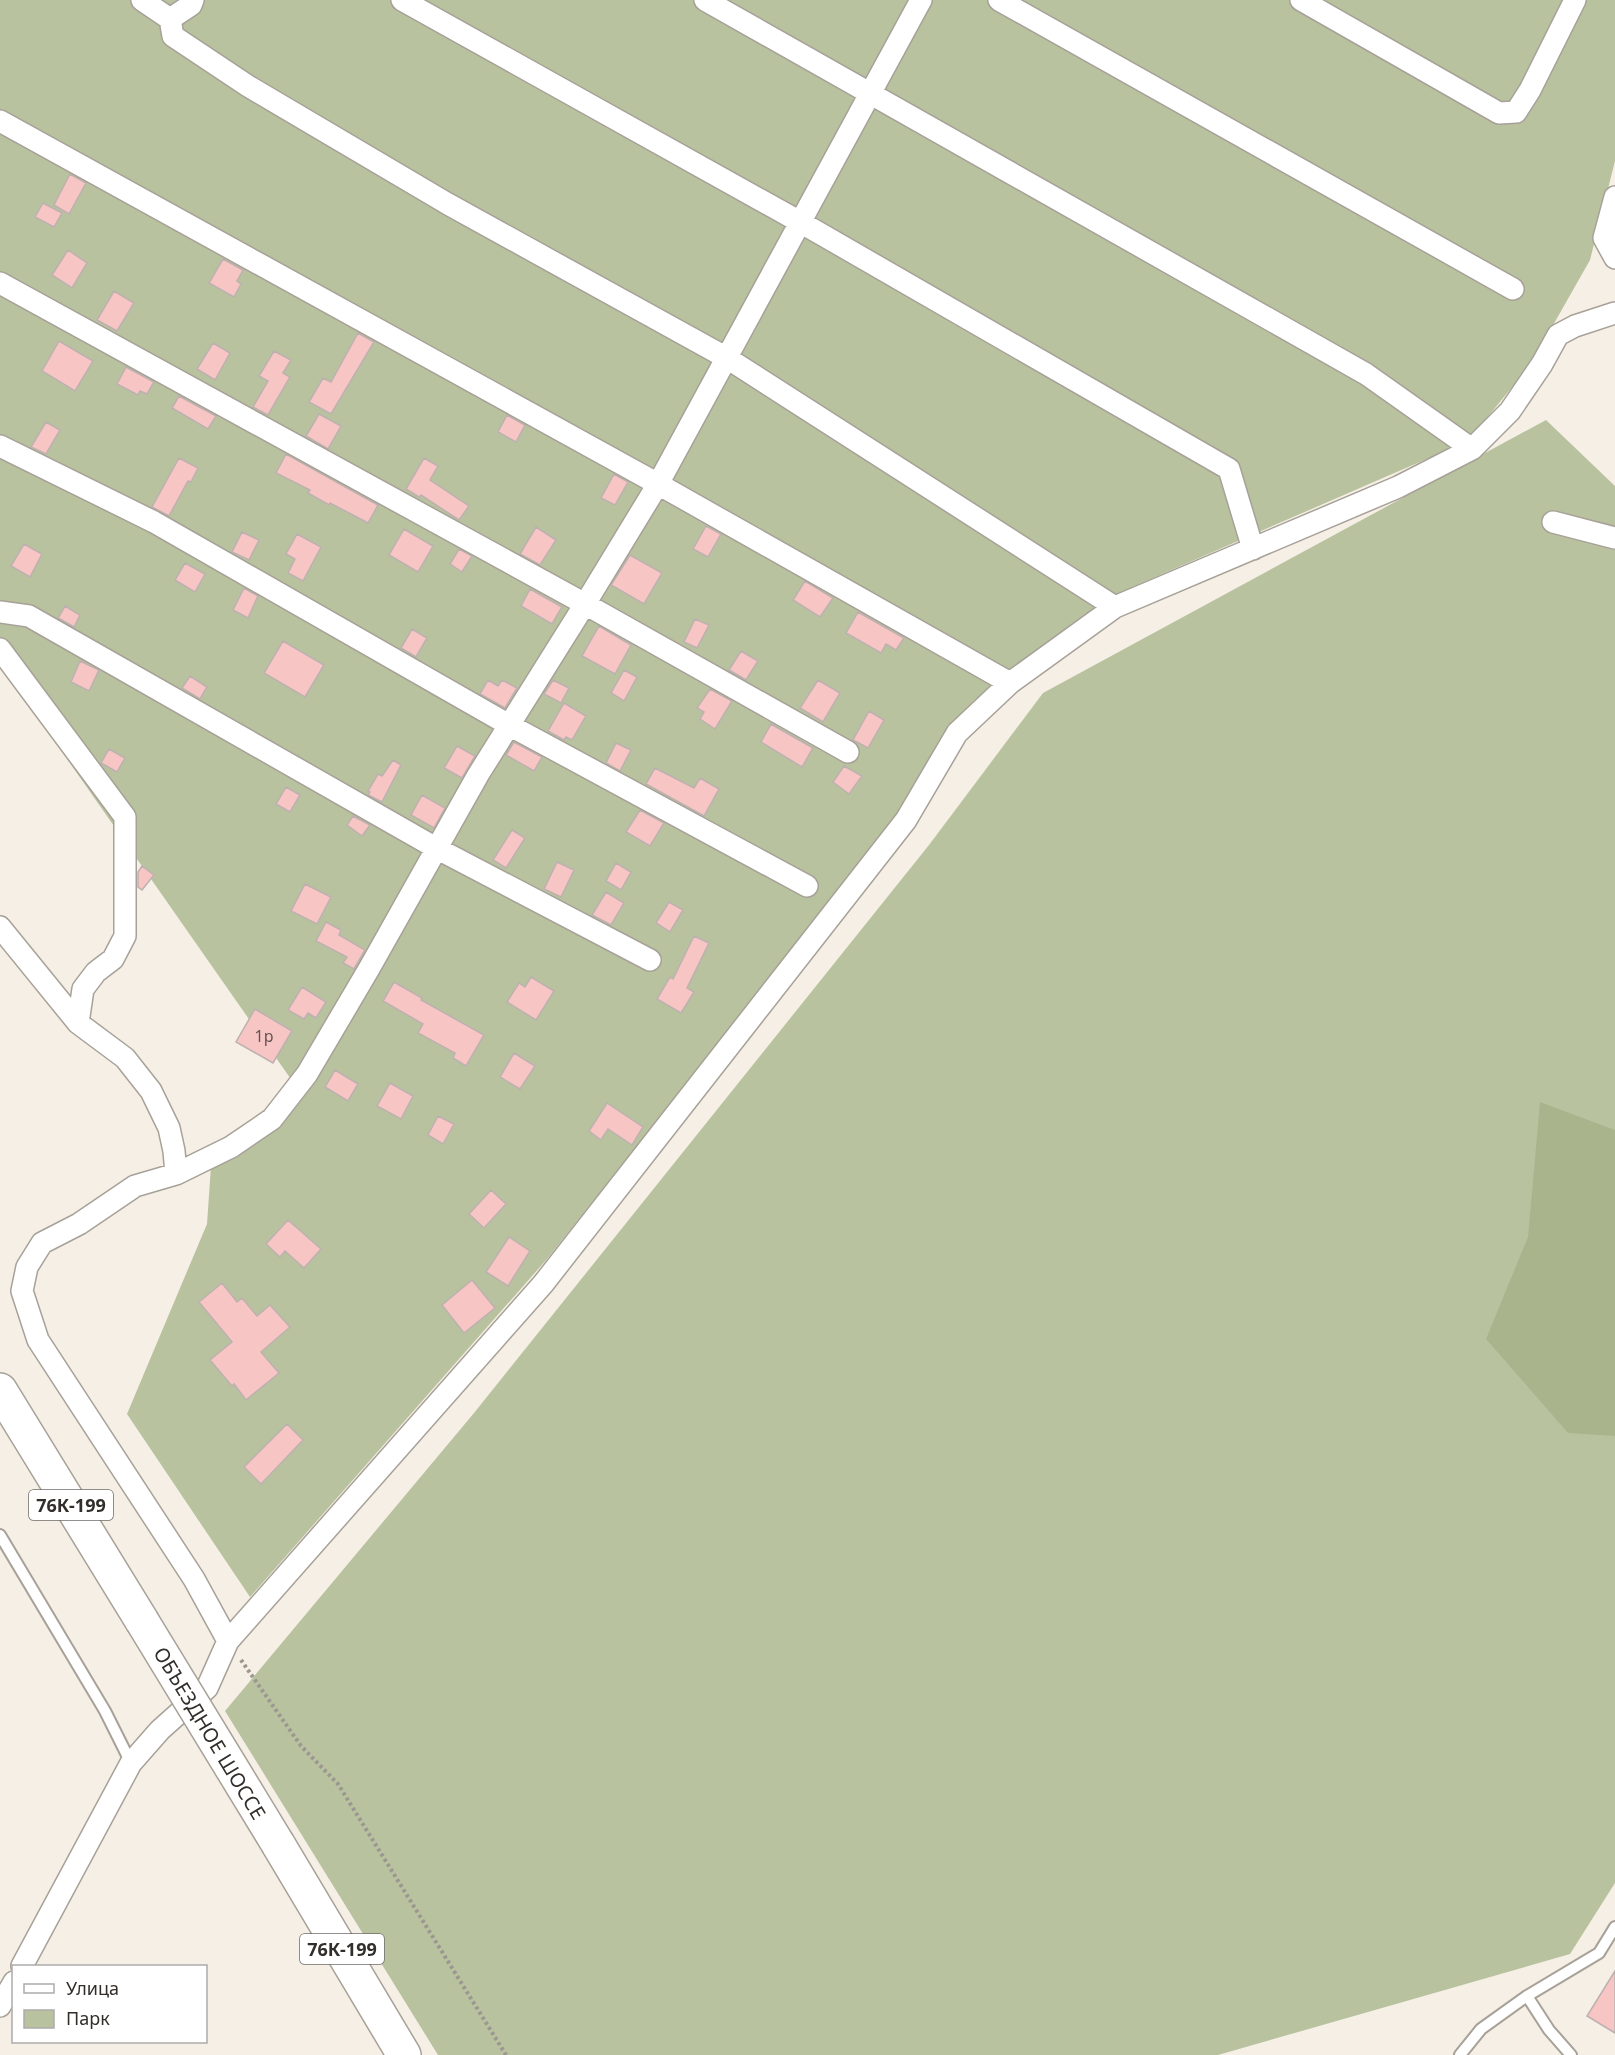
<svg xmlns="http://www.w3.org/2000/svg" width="1615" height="2055" font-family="'Noto Sans',sans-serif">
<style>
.green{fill:#b9c29f}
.forest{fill:#aab48c}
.building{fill:#f7c5c3;stroke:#bdb1b0;stroke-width:1.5}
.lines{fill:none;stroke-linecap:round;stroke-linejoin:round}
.lane-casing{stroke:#a7a198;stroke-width:14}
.street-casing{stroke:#a7a198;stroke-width:24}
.highway-casing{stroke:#a7a198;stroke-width:36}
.path{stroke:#9b9790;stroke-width:4;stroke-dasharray:3 3;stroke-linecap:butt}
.lane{stroke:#fff;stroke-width:10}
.street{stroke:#fff;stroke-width:21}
.highway{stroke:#fff;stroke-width:33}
.highway-bridge-casing{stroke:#a7a198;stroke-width:36;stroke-linecap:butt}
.highway-bridge{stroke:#fff;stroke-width:33}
.labels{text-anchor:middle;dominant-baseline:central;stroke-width:5;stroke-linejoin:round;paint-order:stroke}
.number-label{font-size:16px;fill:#625451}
.shield{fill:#fff;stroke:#6f6d6b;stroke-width:1.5}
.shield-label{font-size:18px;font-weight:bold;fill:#312e2b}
.street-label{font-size:20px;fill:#312e2b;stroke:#fff}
</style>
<rect width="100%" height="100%" fill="#f5efe5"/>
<path class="green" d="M0 0H1615V161L1590 260 1531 364 1468 441 1107 598 1036 653 902 813 547 1259 250 1597 127 1414 207 1224 211 1166 295 1085 0 663Z
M1546 420 1615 486V1883L1570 1954 1218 2055H438L225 1711 474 1413 929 845 1043 693Z"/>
<path class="forest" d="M1540 1102 1615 1130V1436L1568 1433 1486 1339 1528 1237Z"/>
<path class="building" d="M70 174 86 183 69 214 54 205Z
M43 203 62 213 54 227 35 217Z
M68 250 87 263 72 288 52 275Z
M223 259 243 270 237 281 241 284 234 297 209 283Z
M114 291 134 303 117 331 97 320Z
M358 333 374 342 331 414 309 402 323 378 331 382Z
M59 341 93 361 75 391 42 371Z
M213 343 230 353 215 380 197 369Z
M274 351 291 360 283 373 290 377 268 415 253 407 268 381 259 376Z
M126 367 154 382 147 394 140 391 138 395 117 384Z
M179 396 216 416 208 429 172 408Z
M319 414 341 426 328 449 306 436Z
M507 415 525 425 516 442 498 432Z
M46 422 60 430 46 454 31 447Z
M286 454 378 505 368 523 330 503 329 505 308 493 310 490 276 473Z
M179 458 198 468 191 482 188 481 169 516 152 507Z
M424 458 438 466 430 480 469 506 459 520 421 495 419 497 406 489Z
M614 474 628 482 615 505 601 498Z
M706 526 721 534 708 557 693 549Z
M536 527 556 540 540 565 520 554Z
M404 529 433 546 418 572 389 555Z
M242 532 259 540 249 560 232 552Z
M297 534 321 547 303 581 288 573 295 559 286 554Z
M24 544 42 554 30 577 11 566Z
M459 549 472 556 462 572 450 564Z
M630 555 662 573 644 604 611 585Z
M185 563 205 574 195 592 175 580Z
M805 581 833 598 820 617 793 600Z
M244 588 258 596 248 618 233 610Z
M530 589 562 607 552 624 521 606Z
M65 606 80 615 74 627 58 618Z
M858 612 904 638 896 650 886 644 881 653 846 633Z
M695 619 709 625 697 648 684 642Z
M599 626 631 645 615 674 582 656Z
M412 629 427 638 416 657 401 648Z
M283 641 324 665 305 697 264 673Z
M741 651 758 661 746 680 729 670Z
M80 661 99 670 89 691 71 682Z
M624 670 637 677 624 701 611 693Z
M190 676 207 687 200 699 182 688Z
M488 680 498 686 502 680 517 688 505 708 480 694Z
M553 680 569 688 561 703 544 694Z
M818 680 840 693 823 722 800 708Z
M710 689 732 701 715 729 700 719 704 712 697 708Z
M564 703 586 716 572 740 566 737 564 740 548 731Z
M869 711 884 720 868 748 853 740Z
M771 724 813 748 802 767 761 742Z
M514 742 542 757 534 771 506 755Z
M616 743 631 750 620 771 606 763Z
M457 746 475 756 462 778 444 768Z
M109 749 125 758 117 772 101 763Z
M393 760 401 765 382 802 368 795 370 792 368 791 378 774 382 776Z
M844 766 862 776 849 794 833 782Z
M655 768 694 788 700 778 719 789 704 816 646 784Z
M286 787 300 795 290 812 276 804Z
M422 795 445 808 434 828 411 815Z
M640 810 664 823 650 846 626 832Z
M353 816 370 825 362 836 347 825Z
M512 830 525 838 506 868 493 860Z
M557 862 574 870 561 897 544 889Z
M616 863 631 872 621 890 606 881Z
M142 866 154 875 142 890 138 887V872Z
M305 884 331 897 317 924 291 911Z
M606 892 624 903 611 925 592 915Z
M669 902 683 910 670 932 656 923Z
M326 922 341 930 339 935 365 950 354 969 343 963 347 957 316 941Z
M694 936 709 943 687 988 694 992 681 1013 657 999 670 977 673 979Z
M531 977 554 991 536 1020 507 1002 519 983 525 987Z
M394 982 422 998 421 1000 484 1035 466 1066 453 1058 455 1053 418 1033 423 1024 383 1001Z
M302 987 326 1002 316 1018 308 1013 304 1019 288 1010Z
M255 1009 292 1031 273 1063 236 1042Z
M514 1053 535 1066 520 1089 500 1077Z
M335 1070 358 1084 348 1101 325 1087Z
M390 1083 413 1096 401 1119 377 1106Z
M607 1103 643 1127 632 1145 608 1129 601 1140 589 1131Z
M438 1116 454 1124 443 1144 428 1135Z
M491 1190 506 1204 484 1228 469 1214Z
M288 1220 321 1249 304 1268 285 1251 280 1257 266 1244Z
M509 1237 530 1251 508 1286 486 1272Z
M472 1280 495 1308 464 1333 442 1305Z
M222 1283 237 1302 242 1298 257 1316 270 1305 290 1327 261 1352 279 1373 246 1400 234 1384 232 1386 210 1360 232 1342 199 1302Z
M287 1424 303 1440 261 1484 244 1467Z
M1615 1971V2033L1587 2016Z"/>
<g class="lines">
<defs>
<path id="lane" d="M0 1535 105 1711 131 1763
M1460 2055 1481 2029 1527 1996
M1571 2055 1549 2030 1527 1996 1599 1953 1615 1927"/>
<path id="street" d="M142 0 170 19 173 36 248 86 448 204 727 358 1115 607
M402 0 800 222 1229 469 1253 549
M705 0 1366 374 1472 449
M999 0 1513 289
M1301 0 1499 113 1516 112 1530 90 1575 0
M170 19 191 5 193 0
M0 121 658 484 1010 683
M1615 197 1604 238 1615 258
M0 283 585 604 848 752
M0 446 154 522 509 725 807 886
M1553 522 1615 538
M0 612 29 616 436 848 650 960
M0 649 125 817V936L113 959 96 972 83 989 78 1023 125 1058 151 1091 169 1128 174 1151 176 1174
M0 927 78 1023
M228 1641 194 1579 38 1340 22 1291 27 1267 42 1243 79 1224 135 1186 176 1174 231 1147 272 1119 307 1074 370 967 478 775 585 604 658 484 921 0
M22 1966 131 1763 160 1730 207 1688 228 1641 543 1284 906 820 957 733 1010 683 1115 607 1398 487 1472 449 1510 411 1542 364 1558 335 1575 326 1615 313
M0 2006 14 1982"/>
<path id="highway" d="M0 1390 142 1621
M278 1844 404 2055"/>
</defs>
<use href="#lane" class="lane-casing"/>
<use href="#street" class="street-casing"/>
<use href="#highway" class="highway-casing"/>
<path class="path" d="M241 1660 301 1746 338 1784 506 2055"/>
<use href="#lane" class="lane"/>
<use href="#street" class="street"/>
<use href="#highway" class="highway"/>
<defs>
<path id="highway-bridge" d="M142 1621 278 1844"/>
</defs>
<use href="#highway-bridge" class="highway-bridge-casing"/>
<use href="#highway-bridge" class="highway-bridge"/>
</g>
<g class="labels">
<g class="number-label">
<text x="264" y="1036">1р</text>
</g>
<g class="shield">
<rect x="29" y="1490" width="84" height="30" rx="4.5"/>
<rect x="300" y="1934" width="84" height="30" rx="4.5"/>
</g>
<g class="shield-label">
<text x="71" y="1505">76К-199</text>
<text x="342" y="1949">76К-199</text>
</g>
<g class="street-label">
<text transform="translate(210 1733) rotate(59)">ОБЪЕЗДНОЕ ШОССЕ</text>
</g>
</g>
<rect x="12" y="1965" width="195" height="78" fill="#ffffff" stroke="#adabaa" stroke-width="1.5"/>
<rect x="24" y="1984" width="30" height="9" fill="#ffffff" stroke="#adabaa" stroke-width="1.5"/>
<text x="66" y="1995" font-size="18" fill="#312e2b">Улица</text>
<rect x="24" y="2010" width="30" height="18" fill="#b9c29f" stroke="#adabaa" stroke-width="1.5"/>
<text x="66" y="2025" font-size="18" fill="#312e2b">Парк</text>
</svg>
